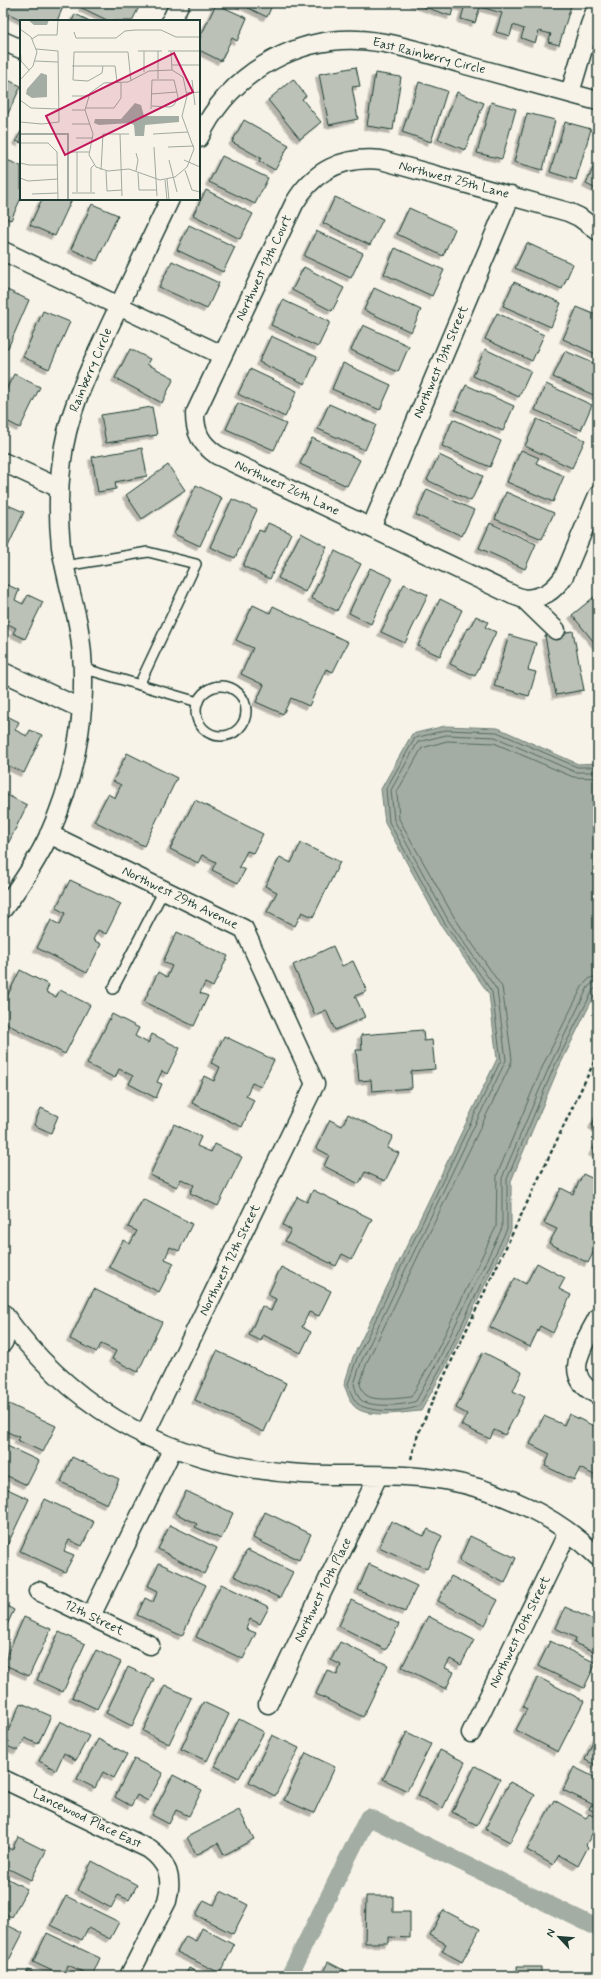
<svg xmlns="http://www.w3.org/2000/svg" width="601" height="1979" font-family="Mynerve,sans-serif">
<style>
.water{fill:#a4ada3;stroke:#6f8077}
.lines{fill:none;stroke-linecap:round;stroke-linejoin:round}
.shore{stroke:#546a60;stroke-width:1}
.canal{stroke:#a4ada3;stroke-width:17}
.building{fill:#bbc1b6;stroke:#1f3d34;filter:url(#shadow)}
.service-casing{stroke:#1f3d34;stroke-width:12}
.minor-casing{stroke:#1f3d34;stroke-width:21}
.path{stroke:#1f3d34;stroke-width:2.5;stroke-dasharray:4 3;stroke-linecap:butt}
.service{stroke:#f7f3e8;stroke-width:9}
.minor{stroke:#f7f3e8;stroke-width:18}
.labels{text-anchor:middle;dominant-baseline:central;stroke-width:3;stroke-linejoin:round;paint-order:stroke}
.street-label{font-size:13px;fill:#1f3d34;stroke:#f7f3e8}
.inset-river{fill:none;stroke:#a4ada3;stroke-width:2}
.inset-road{fill:none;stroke:#a1aaa0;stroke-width:1}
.view{fill:#c2185b;fill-opacity:0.15;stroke:#c2185b;stroke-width:2}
.inset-edge{fill:none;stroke:#1f3d34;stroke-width:2}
</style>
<defs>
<filter id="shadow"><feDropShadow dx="-3.5" dy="3.5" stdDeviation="0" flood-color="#0004"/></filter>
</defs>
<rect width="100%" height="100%" fill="#f7f3e8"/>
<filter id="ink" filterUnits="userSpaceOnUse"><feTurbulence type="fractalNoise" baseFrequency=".025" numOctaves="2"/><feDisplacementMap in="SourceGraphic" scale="8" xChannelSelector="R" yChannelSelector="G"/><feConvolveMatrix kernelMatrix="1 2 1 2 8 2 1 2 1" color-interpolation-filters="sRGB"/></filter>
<g filter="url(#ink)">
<path class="water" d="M445 726 498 728 578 764 598 763V988L558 1069 511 1181V1230L446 1366 421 1411C404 1412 365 1420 353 1405 349 1400 347 1391 344 1385L353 1357 497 1059 489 994 441 925 385 823 381 789 412 734Z"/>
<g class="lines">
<path class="shore" d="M598 767H577L497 732 446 730 415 738 386 789 389 822 444 922 492 992 501 1060 357 1358 348 1384C350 1390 353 1400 358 1404 370 1413 406 1412 419 1406L443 1364 507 1229V1179L554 1067 593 990 598 987
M598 772H575L495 737 446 735 418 742 391 790 394 820 448 920 497 990 506 1060 362 1360 354 1384C355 1388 357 1395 360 1399 368 1408 405 1406 416 1401L438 1361 502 1228V1178L550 1065 588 987 593 983 598 982
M598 778 573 777 494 743 447 741 422 748 397 792 399 819 454 917 502 987 512 1059 510 1066 367 1362 360 1384C361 1387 363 1393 366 1395 374 1402 401 1398 411 1397L433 1359 496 1227 497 1175 544 1063 583 985 590 978 598 976"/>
<path class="canal" d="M289 1976 368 1817 598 1928"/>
</g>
<path class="building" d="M7 3H55L63 7 57 21H24L3 11Z
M84 3H137L140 5 132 21H109L82 8Z
M238 3H273L267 17Z
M413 3H561L571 6 559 45 548 42 551 34 539 31 535 43 521 38 524 29 513 25 510 36 496 32 502 13 480 7 475 23 461 19 464 8 454 5 451 16Z
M216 4 247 18 237 41 232 38 221 61 199 50V40Z
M75 14 90 21H72Z
M356 67 360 86 352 87 358 119 329 125 319 74Z
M375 73 401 77 393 130 367 126Z
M3 78 21 86 5 120 3 119Z
M293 79 306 96 302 99 321 122 300 139 268 100Z
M419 82 447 91 431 142 402 132Z
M457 92 484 103 465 150 438 139Z
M491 102 516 109 502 159 477 153Z
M527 113 555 120 543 170 514 162Z
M244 120 289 145 275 170 259 161 261 158 232 142Z
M565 122 591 129 576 180 550 172Z
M21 131V143L16 141Z
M222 156 268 178 255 204 209 182Z
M598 157V190L586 184Z
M7 160 21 166V198L11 220 3 217V168Z
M206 190 253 214 240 239 193 215Z
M335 197 383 219 370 245 323 223Z
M42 199H72L55 236 30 225Z
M92 204 118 215 97 261 71 249Z
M409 208 455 229 443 256 397 234Z
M189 225 235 247 223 272 177 250Z
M316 231 363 253 351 278 304 256Z
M527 243 573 264 562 289 515 268Z
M395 248 444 270 432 296 384 274Z
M172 261 219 283 207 309 159 287Z
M304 267 344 288 332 311 292 290Z
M514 282 561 303 551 327 503 306Z
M374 288 421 310 411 332 364 310Z
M5 289 29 300 8 348 3 346V294Z
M283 300 330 322 318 347 271 325Z
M577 307 598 316V355L563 339Z
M43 311 70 322 49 369 23 357Z
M497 313 544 335 532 361 485 339Z
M363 325 409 346 398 372 351 350Z
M271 336 317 357 305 384 259 362Z
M130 349 150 359 147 364 174 378 162 403 115 378Z
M485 349 531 371 519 397 473 376Z
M565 351 598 365V397L553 377Z
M343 363 391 385 380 410 332 389Z
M250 369 297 391 285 417 238 394Z
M14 374 40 387 20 428 3 419V396Z
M546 384 592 405 581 430 535 410Z
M466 385 514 406 503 431 455 410Z
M238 403 286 424 274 450 226 429Z
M329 404 376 425 365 450 318 429Z
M152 407 157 435 106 443 101 415Z
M453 419 501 441 490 467 442 446Z
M537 419 585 440 572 468 525 446Z
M312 438 360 460 347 486 300 464Z
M142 448 147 476 115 482 116 489 98 492 92 457Z
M521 450 539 458 536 463 564 476 553 502 507 482Z
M439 455 483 476 471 501 427 480Z
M168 465 185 490 142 519 126 495Z
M196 485 222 498 200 546 174 534Z
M427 489 474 510 462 536 416 515Z
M506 492 554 513 542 539 495 519Z
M232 499 257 510 235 558 210 547Z
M3 503 24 512 3 557Z
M268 523 291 533 270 579 243 566 259 530 264 532Z
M490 523 536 544 525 569 479 548Z
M301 533 327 547 305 592 278 578Z
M335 551 361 564 337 611 311 598Z
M370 568 392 578 371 624 349 613Z
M3 583 19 590 15 600 23 604 28 595 43 602 25 639 13 633 16 628 4 622 3 624Z
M404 584 428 595 405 643 381 632Z
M594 597 598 601V647L572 615Z
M440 599 462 610 440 656 418 646Z
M253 605 270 613 273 606 348 642 333 672 326 669 309 706 291 698 283 714 256 702 264 685 241 674 253 648 236 640Z
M476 616 488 622 485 627 496 632 475 676 450 664 467 628 469 629Z
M573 631 584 690 556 695 545 636Z
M509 635 536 643 528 670 536 672 529 696 494 686Z
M3 714 19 722 15 730 27 736 30 730 42 735 24 773 3 763Z
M127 753 177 778 144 846 94 821 108 794 115 798 121 785 113 781Z
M3 793 27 805 8 844 3 842Z
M195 800 263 834 253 853 247 851 239 867 245 870 238 883 212 870 216 862 202 855 198 863 170 849Z
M301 843 340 862 313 917 302 912 295 926 267 912 277 892 265 886 280 857 291 863Z
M70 880 121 904 106 934 98 930 93 940 101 944 87 973 37 948 51 920 60 925 65 913 56 908Z
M177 932 228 956 213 987 205 983 200 993 208 996 194 1026 144 1002 158 972 167 977 172 966 163 962Z
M333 946 342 966 353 961 367 991 355 996 365 1017 335 1030 326 1010 315 1015 293 965Z
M20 970 49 985 46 992 56 997 60 990 90 1005 65 1054 3 1022V1005Z
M112 1014 139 1028 135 1036 148 1043 152 1034 180 1048 167 1074 162 1071 157 1082 162 1084 156 1098 129 1084 133 1076 119 1069 115 1078 87 1064Z
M423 1030 424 1041 432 1040 435 1069 411 1071 412 1088 372 1091 371 1080 359 1081 356 1050H362L361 1035Z
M224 1036 274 1060 261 1087 252 1083 246 1096 254 1100 242 1127 192 1103 204 1076 214 1081 220 1067 211 1063Z
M41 1108 58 1116 51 1133 34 1125Z
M598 1113V1129L592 1125Z
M348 1114 393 1136 387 1148 399 1153 385 1181 365 1172 359 1184 324 1166 329 1155 316 1148 330 1120 342 1126Z
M174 1124 201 1137 197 1146 211 1152 215 1144 242 1157 218 1206 190 1193 194 1185 181 1179 177 1187 150 1175Z
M598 1140V1155L592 1152Z
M583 1174 598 1181V1243L588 1263 549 1243 557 1229 544 1223 561 1188 573 1194Z
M313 1190 372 1219 352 1259 342 1254 336 1266 285 1241 291 1230 283 1225 297 1197 307 1202Z
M143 1199 192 1224 179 1251 170 1247 165 1259 174 1263 159 1292 109 1267 123 1240 130 1244 137 1231 128 1227Z
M537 1263 565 1278 559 1289 571 1295 553 1333 540 1326 530 1347 490 1327 515 1278 526 1284Z
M281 1267 331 1291 319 1316 309 1312 302 1327 311 1332 301 1353 263 1335 261 1341 249 1335 262 1306 271 1311 276 1299 268 1295Z
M94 1289 162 1322 138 1372 112 1359 116 1351 101 1344 97 1352 70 1339Z
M217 1351 286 1383 264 1432 195 1400Z
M483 1352 522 1372 513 1391 525 1397 505 1435 494 1430 490 1439 461 1425 467 1414 456 1408Z
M9 1404 56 1426 43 1452 17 1440 19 1437 3 1430V1416Z
M569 1414 598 1428V1477L580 1468 574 1480 545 1466 550 1454 530 1444 544 1416 564 1425Z
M3 1444 39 1461 27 1485 3 1474Z
M72 1457 119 1479 107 1504 61 1482Z
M3 1487 29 1499 5 1550 3 1549Z
M186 1491 233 1513 221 1539 195 1527 197 1524 175 1513Z
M45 1499 94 1522 82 1546 69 1540 64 1551 74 1555 65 1572 20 1551Z
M265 1512 311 1534 299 1560 253 1538Z
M391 1521 424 1536 428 1529 442 1536 427 1569 379 1547Z
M170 1525 217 1548 204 1574 158 1549Z
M470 1536 516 1558 505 1583 459 1561Z
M247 1550 293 1572 280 1598 234 1576Z
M159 1563 206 1585 182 1636 137 1615 145 1598 153 1602 158 1591 148 1586Z
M369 1564 417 1586 405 1612 358 1590Z
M451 1576 498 1600 485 1625 438 1601Z
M221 1584 269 1607 260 1624 250 1619 246 1629 256 1633 243 1659 196 1637Z
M351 1600 399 1624 386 1650 339 1626Z
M3 1604 14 1610 3 1633Z
M565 1607 598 1622V1653L574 1643 576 1638 555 1628Z
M428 1616 474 1640 461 1665 450 1659 445 1668 454 1672 446 1689 402 1667Z
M24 1617 51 1629 29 1676 3 1664Z
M59 1632 85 1644 63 1692 37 1680Z
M550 1641 596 1663 584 1688 538 1666Z
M340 1642 388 1665 363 1717 316 1694 327 1670 337 1675 341 1665 331 1660Z
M96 1650 121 1662 97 1709 72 1697Z
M128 1667 154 1679 132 1726 106 1713Z
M538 1677 584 1701 558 1752 516 1730 527 1709 523 1707Z
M165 1685 191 1698 169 1744 143 1731Z
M203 1702 229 1714 207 1761 181 1749Z
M21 1703 51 1716 38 1744 25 1738 18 1751 3 1744V1742Z
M239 1719 264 1732 239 1778 215 1766Z
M60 1721 89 1736 76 1760 64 1753 56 1770 39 1761Z
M407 1732 431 1744 407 1791 383 1779Z
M272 1735 299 1748 275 1796 249 1782Z
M596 1735H598V1766L585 1760Z
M98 1739 127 1754 114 1778 103 1772 95 1788 77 1779Z
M440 1750 465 1762 443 1808 418 1796Z
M306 1753 335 1767 314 1813 284 1800Z
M134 1759 163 1773 148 1801 137 1795 131 1806 115 1797Z
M475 1766 500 1779 477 1825 452 1812Z
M574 1767 598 1779V1807L563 1790Z
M173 1775 202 1790 189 1816 176 1810 169 1824 152 1815Z
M510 1782 535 1795 510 1842 485 1829Z
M554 1800 586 1818 589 1814 593 1816 595 1812 589 1809 591 1805 598 1809V1823L586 1845 588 1847 578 1866 559 1855 553 1865 527 1850Z
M239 1810 254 1839 224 1855 218 1843 196 1855 187 1837Z
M18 1837 46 1851 31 1880 3 1866V1845L12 1850Z
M92 1861 137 1885 129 1900 118 1895 111 1908 78 1890Z
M3 1876 27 1889 12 1917 3 1913Z
M221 1891 248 1905 233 1934 196 1915 204 1900 214 1905Z
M66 1896 119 1922 110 1939 88 1928 82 1940 51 1925Z
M366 1896H393V1912H410V1938L389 1937V1943H365Z
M443 1910 480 1929 462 1962 442 1951 446 1944 430 1935Z
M3 1923 23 1933 8 1962 3 1960Z
M202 1928 234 1945 220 1973 177 1952 186 1936 196 1941Z
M47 1933 100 1958 92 1976 68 1965 63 1976 33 1962Z
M328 1962 353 1975V1976H321Z
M517 1967H541V1976H518Z
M189 1968 204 1976H185Z
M28 1970 41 1976H25Z"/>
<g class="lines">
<defs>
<path id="service" d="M65 566 148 552 196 564 139 685
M82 668 198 702
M196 711a25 25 0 1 1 50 0a25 25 0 1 1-50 0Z
M113 989 164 890"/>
<path id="minor" d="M171 21 180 3
M3 41 21 49
M570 93 590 25 598 4
M199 138C231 70 304 30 378 42 408 46 437 57 466 65 510 77 554 89 598 101
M3 251 222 355
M3 462 59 488
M371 528 511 195
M524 599C543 598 553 592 564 576L598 495
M556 630 524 599 513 595 217 455C201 444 195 433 195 414L294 204C313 171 343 156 381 160L568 212 579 217 598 231
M3 672 82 709
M49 834 244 929 315 1084 144 1436
M3 909C20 886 37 861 49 835 78 771 91 695 78 624 73 599 65 573 61 547 58 518 58 489 62 460 67 412 90 369 110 325 130 283 150 241 170 199
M3 1313C76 1415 178 1467 303 1474 349 1477 398 1472 444 1480 501 1490 557 1516 598 1557
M598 1317C584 1345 559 1376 598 1395
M3 1343 11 1325
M38 1591 150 1645
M91 1616 173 1448
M268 1704 378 1476
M471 1733 568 1532
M3 1779 149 1849C168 1863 173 1878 167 1901L129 1976"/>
</defs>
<use href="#service" class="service-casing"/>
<use href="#minor" class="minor-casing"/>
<path class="path" d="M411 1459 418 1434 432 1402 598 1054"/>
<use href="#service" class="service"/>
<use href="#minor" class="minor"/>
</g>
</g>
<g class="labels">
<g class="street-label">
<text transform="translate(429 56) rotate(14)">East Rainberry Circle</text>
<text transform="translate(454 180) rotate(15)">Northwest 25th Lane</text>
<text transform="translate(264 268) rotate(-65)">Northwest 13th Court</text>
<text transform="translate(441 362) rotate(-67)">Northwest 13th Street</text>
<text transform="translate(91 370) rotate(-67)">Rainberry Circle</text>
<text transform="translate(287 488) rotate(25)">Northwest 26th Lane</text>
<text transform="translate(180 898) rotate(26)">Northwest 29th Avenue</text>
<text transform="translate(230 1260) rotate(-64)">Northwest 12th Street</text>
<text transform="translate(323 1590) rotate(-64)">Northwest 10th Place</text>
<text transform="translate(94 1618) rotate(26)">12th Street</text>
<text transform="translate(520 1632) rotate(-64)">Northwest 10th Street</text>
<text transform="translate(87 1819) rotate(26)">Lancewood Place East</text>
</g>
</g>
<g transform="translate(20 20)">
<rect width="180" height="180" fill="#f7f3e8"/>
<path d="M8 0H29L27 5H14ZM21 53 27 55V77L12 78 6 74 7 69ZM115 83 121 85 124 96H159V102L125 105 124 116H115L114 105 110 103 79 105 74 103 75 99H101Z" fill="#a4ada3"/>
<path class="inset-river" d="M0 114H48V180"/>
<path class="inset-road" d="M0 9 11 17 17 32 13 46 0 60M54 12 56 18H96L105 11 115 10H141L156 17H180M12 19 18 15H37L38 0M0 26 1 41 9 50M118 31H142M124 31V52M138 31V59M148 31H180M151 31 152 50M15 41 38 42M152 45H180M52 46H95L97 62M83 46 82 53 68 61 53 60 54 32H108L111 61M152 50 163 57 167 76 162 96 174 129 167 147 155 157 140 160 109 149 88 151 76 147 69 135 73 114 65 90 70 73 84 63 108 62 129 51ZM172 60 175 85M166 73 180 72M131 74 157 72M52 76H68M0 80 11 88 39 89M65 88H94L101 78V63M131 89 132 60H154L158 77 154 85 150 87 132 86M52 90H65M0 102 22 104 39 102 38 31 16 29M52 104H70M100 114 102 176M133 114 168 112M56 118H73M0 123H28L37 132 38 180M134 127 137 176M148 127 174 126M52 132H69M57 132V172M116 133 118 140 116 151M149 140 157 172M164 140 180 147M0 143 9 145H38M81 150 83 114H109M165 150 172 170 180 172M86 151 87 171 102 170M118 153 119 170H137M0 158 8 161 38 159M147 159 149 180M145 160 147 180M71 172V148L74 145M52 173H75M12 174 38 173"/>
<path class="view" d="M154 33 173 72 45 135 26 96Z"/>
<rect width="180" height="180" class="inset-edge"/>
</g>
<rect width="601" height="1979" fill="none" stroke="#f7f3e8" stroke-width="16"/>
<rect x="8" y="8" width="585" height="1963" fill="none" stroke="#1f3d34" stroke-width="1.5" filter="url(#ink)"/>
<g transform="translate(559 1937) rotate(296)" stroke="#f7f3e8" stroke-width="3" paint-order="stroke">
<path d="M0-3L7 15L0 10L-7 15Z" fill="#1f3d34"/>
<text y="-6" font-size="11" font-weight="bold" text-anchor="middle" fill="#1f3d34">N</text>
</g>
</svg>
